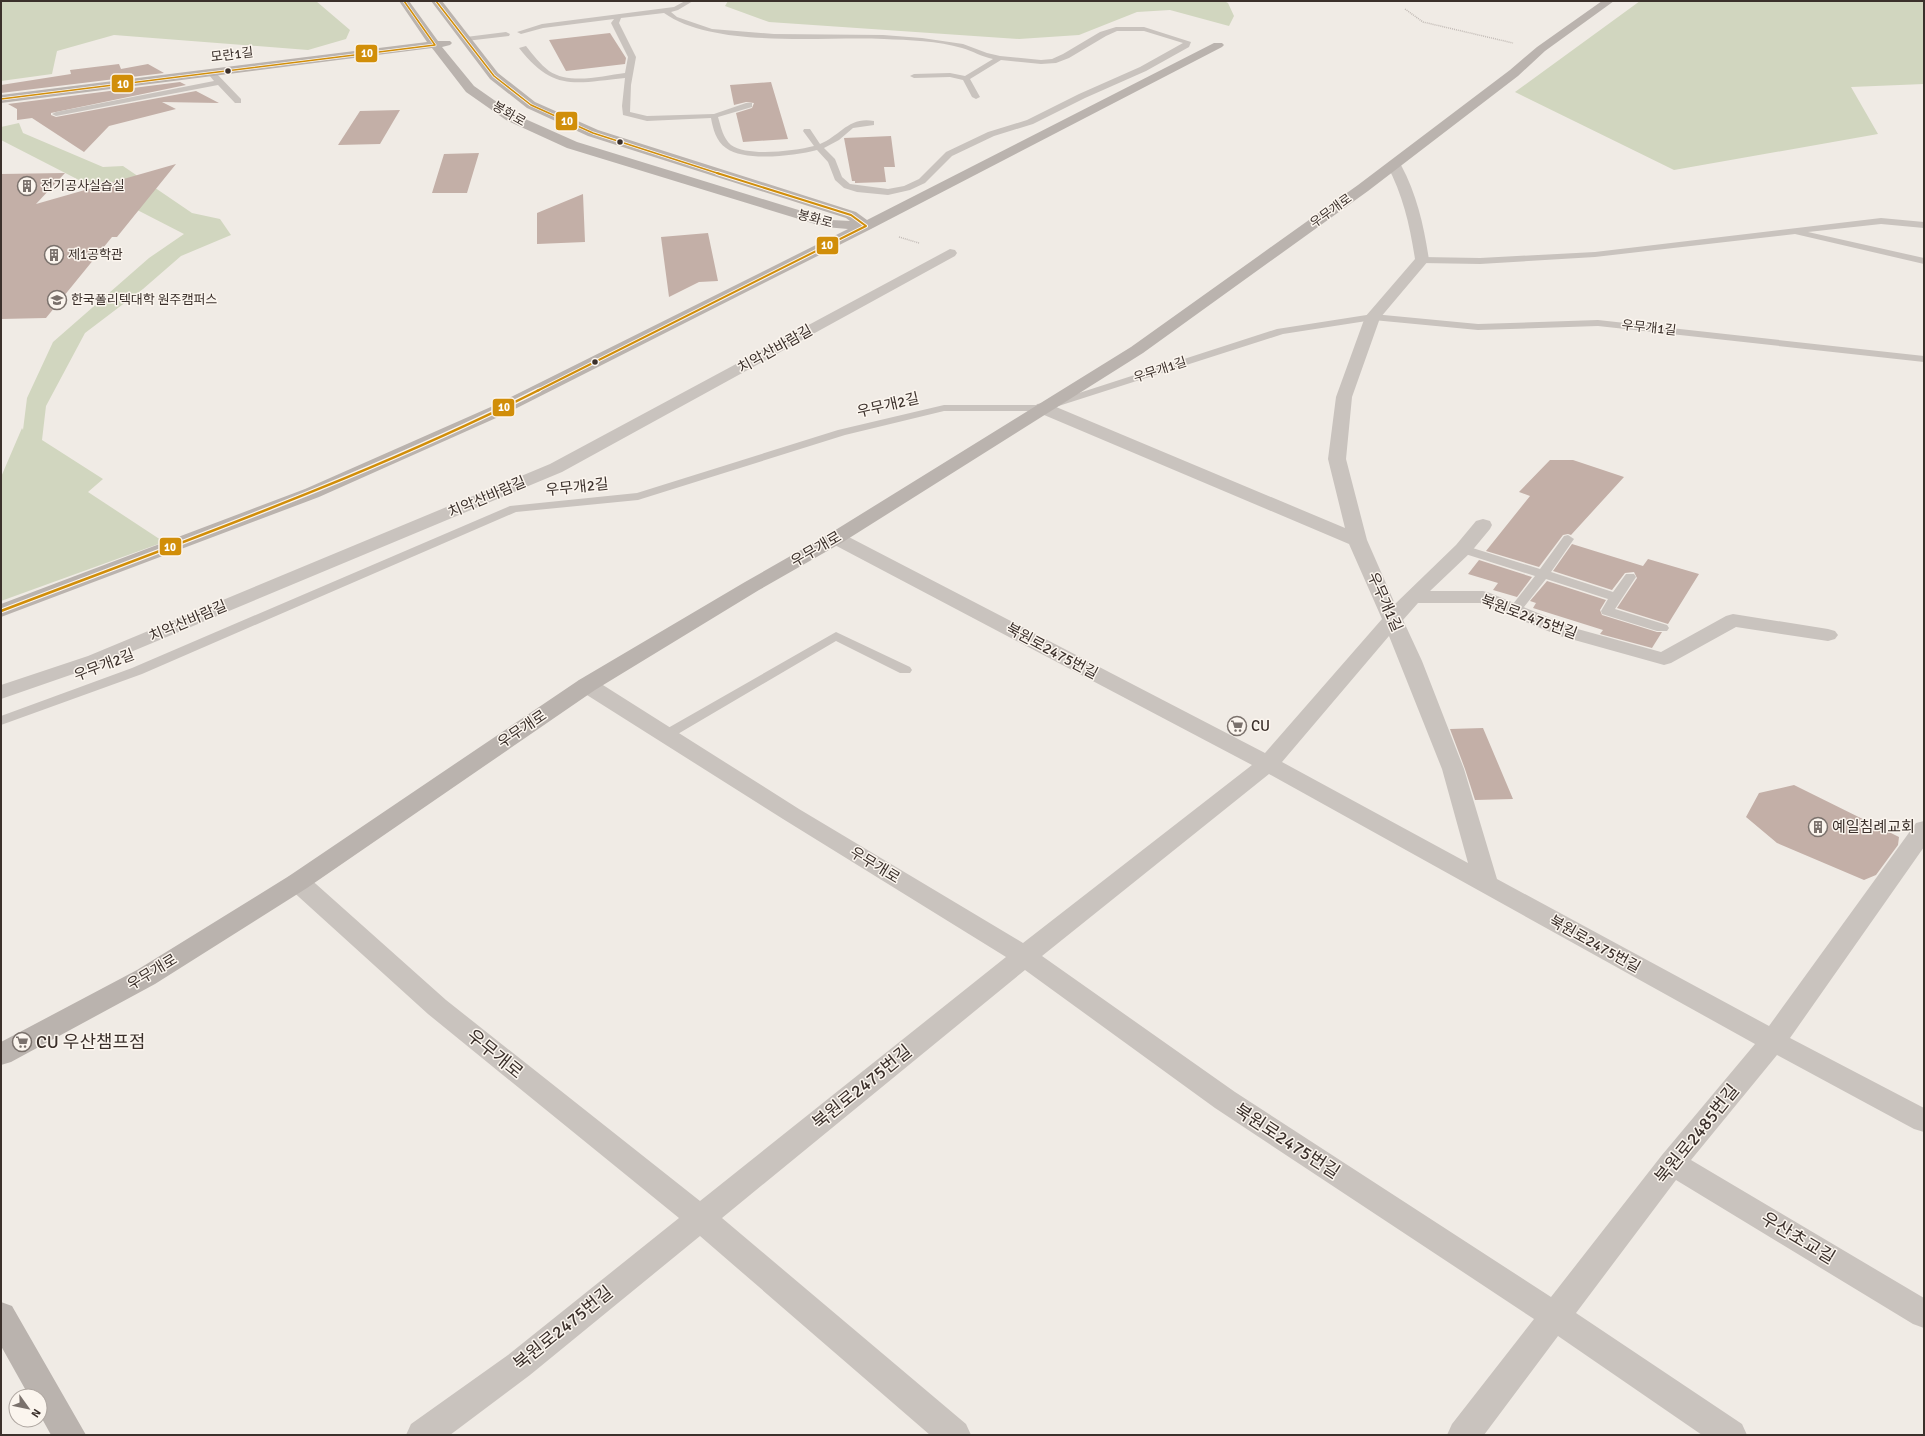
<svg xmlns="http://www.w3.org/2000/svg" width="1925" height="1436" font-family="Signika,'Noto Sans KR',sans-serif">
<style>
.green{fill:#d1d6bf}
.building{fill:#c3afa7}
.lines{fill:none;stroke-linecap:round;stroke-linejoin:round}
.path{stroke:#c2bbb6;stroke-width:1.5;stroke-dasharray:1 1;stroke-linecap:butt}
.lane{fill:#c9c3be;fill-rule:evenodd}
.street{fill:#c9c3be;fill-rule:evenodd}
.secondary{fill:#bab3ae;fill-rule:evenodd}
.bus-1-far2-casing{stroke:#fbf5ee;stroke-width:3}
.bus-1-far1-casing{stroke:#fbf5ee;stroke-width:4}
.bus-1-casing{stroke:#fbf5ee;stroke-width:5}
.bus-1-far2{stroke:#d18e09;stroke-width:1.5}
.bus-1-far1{stroke:#d18e09;stroke-width:2}
.bus-1{stroke:#d18e09;stroke-width:2.5}
.bus-dot{fill:#3b302b;stroke:#fbf5ee;stroke-width:1.5}
.labels{text-anchor:middle;dominant-baseline:central;stroke-width:3;stroke-linejoin:round;paint-order:stroke}
.far-street-label{font-size:13px;fill:#3b302b;stroke:#fbf5ee}
.far-poi-label{font-size:13px;fill:#3b302b;stroke:#fbf5ee;text-anchor:start}
.street-label{font-size:15px;fill:#3b302b;stroke:#fbf5ee}
.poi-label{font-size:15px;fill:#3b302b;stroke:#fbf5ee;text-anchor:start}
.near-poi-label{font-size:18px;fill:#3b302b;stroke:#fbf5ee;text-anchor:start}
.near-street-label{font-size:18px;fill:#3b302b;stroke:#fbf5ee}
.line-badge{stroke:#fbf5ee;stroke-width:1.5}
.badge-label{font-size:11px;text-anchor:middle;font-weight:bold;fill:#fff}
</style>
<rect width="100%" height="100%" fill="#f0ebe5"/>
<path class="green" d="M1 1H316L350 30 346 39 308 50 114 35 57 51 52 74 1 81Z
M728 1H1224L1228 3 1234 16 1229 26 1170 10 1137 12 1079 35 1019 39 769 22 725 6Z
M1640 1H1924V84L1851 87 1878 134 1674 170 1515 92Z
M19 123 23 133 103 167 123 166 192 213 220 219 231 235 181 256 143 289 85 333 46 406 42 440 103 479 88 492 164 542 1 601V477L22 428 23 430 27 398 53 342 149 258 184 234 1 140V127Z"/>
<path class="building" d="M610 33 626 58 625 64 566 71 549 40Z
M119 64 121 69 148 64 164 73 1 93V85L71 74 70 70Z
M180 82 186 85 51 113V115L56 117 196 91 219 103 162 102 176 109 109 126 84 152 32 118 17 120V109L8 104Z
M771 82 788 139 743 142 736 113 752 108 754 103 746 102 734 105 730 85Z
M400 110 380 144 338 145 360 111Z
M891 136 895 167H884L886 182 855 183V181H852L844 138Z
M479 153 467 193H432L444 154Z
M176 164 117 237H112L46 318 1 319V174L65 173 36 204Z
M583 194 585 242 537 244V213Z
M708 233 718 281 699 282 669 297 661 237Z
M1550 460H1573L1624 477 1571 535 1568 534 1563 535 1539 567 1486 551 1530 496 1519 492Z
M1572 544 1643 566 1648 559 1699 574 1668 624 1617 608 1637 578 1634 572 1625 573 1612 590 1553 571Z
M1479 560 1532 577 1517 597 1493 590 1498 583 1468 574Z
M1547 581 1606 600 1600 610 1602 615 1657 632H1662L1652 648 1600 634 1603 630 1533 608 1536 603 1530 601Z
M1483 728 1513 799 1475 800 1465 769 1450 729Z
M1794 785 1899 837 1898 845 1876 875 1864 880 1777 843 1746 817 1759 793Z"/>
<g class="lines">
<path class="path" d="M1405 9 1423 22 1513 43
M899 237 919 243"/>
<path class="lane" d="M685 1H693L678 10 671 12 677 17 712 29 774 34 883 35 922 38 963 44 987 53 1000 56 1041 60 1052 59 1063 54 1100 32 1116 27H1144L1191 42 1189 47 1146 71 1085 98 1033 124 994 136 952 156 925 183 910 190 888 195 857 192 844 188 835 180 828 162 817 150C794 156 745 162 726 148 716 141 713 129 711 118L647 121 623 115 622 106 625 78C574 83 554 92 519 48L526 46C533 55 540 64 549 71 570 85 602 76 625 73L628 57 611 23 614 19 543 28 521 34 517 32 542 24 674 7ZM664 13C715 49 822 36 884 39 908 40 939 41 962 48 973 51 982 57 993 59L965 76 950 73 914 74 910 76 914 78 950 77 963 80 972 97 976 99 980 97 970 79 1001 60 1041 64 1056 63 1069 58 1106 36 1117 31H1144L1183 43 1140 67 1079 94 1027 120 988 132 946 152 919 179 904 186 888 189 850 184 842 177 835 159 824 148 839 140 853 128 874 125V121C849 116 840 136 820 144L810 129H804L803 131 814 146C794 151 748 157 731 145 723 138 721 127 718 117L752 107V103H746L714 114 647 116 630 112 631 85 636 57 619 23 621 18Z
M506 32 510 34 509 36 466 41 462 39 466 37Z
M210 73H216L241 99V103H235L218 85 56 116 52 114 56 112 214 81 209 75Z
M1881 218 1924 222V228L1881 224 1808 232 1924 258V264L1795 234 1595 257 1480 264 1422 263 1417 260 1422 257 1480 258 1595 252Z
M1373 314 1478 324 1598 320 1924 356V362L1598 326 1478 330 1373 320 1283 334 1043 411H944L845 435 638 500 516 512 142 674 1 725V716L132 668 510 506 637 493 838 430 944 405H1042L1277 329Z
M1568 535 1574 539 1551 572 1613 592 1626 574H1634L1636 577 1615 609 1667 625 1669 628 1667 631H1657L1602 614 1601 611 1608 599 1546 579 1524 607H1514L1513 604 1535 576 1459 552 1457 549 1463 545 1540 569 1564 536Z
M836 632 910 667 912 670 910 673H900L836 641 671 738H661L659 735 661 732Z"/>
<path class="street" d="M1394 161 1399 162 1401 165C1417 195 1424 226 1429 260L1380 318 1352 397 1346 459 1367 540 1395 604 1456 545 1476 521 1483 519 1490 521 1492 525 1490 529 1470 553 1430 591H1483L1490 593 1574 628 1661 652 1726 616 1733 614 1828 629 1835 631 1838 635 1835 639 1828 641 1736 627 1671 663 1664 665 1560 636 1480 603H1418L1403 620 1422 661 1464 769 1497 879 1769 1026 1916 823 1924 821V847L1790 1038 1924 1108V1132L1914 1129 1777 1055 1691 1160 1924 1298V1328L1913 1324 1676 1180 1576 1313 1742 1424 1747 1435H1702L1558 1336 1484 1435H1447L1452 1424 1534 1319 1215 1108 1025 970 722 1218 966 1424 971 1435H930L700 1236 530 1375 450 1435H406L411 1424 508 1355 679 1218 428 1014 289 888 286 882 289 876 298 874 307 876 446 1000 700 1201 1006 957 783 819 579 690 576 685 579 680 587 679 595 680 799 809 1023 943 1252 765 829 542 826 538 829 534 836 532 843 534 1265 753 1382 619 1349 544 1037 412 1034 408 1037 404 1043 403 1049 404 1345 528 1328 459 1336 397 1365 317 1415 259C1410 226 1403 195 1387 165L1389 162ZM1389 636 1442 769 1468 863 1282 762ZM1269 774 1755 1044 1662 1155 1551 1297 1235 1092 1042 956Z
M950 249 955 250 957 253 955 256 562 472 102 664 1 699V685L88 656 550 464Z"/>
<path class="secondary" d="M399 1H409L438 41H450L452 43 450 45 442 47 474 86 514 114 577 142 831 220 850 221 846 218 588 136 527 108 490 79 431 1H442L498 73 535 102 598 130 856 212 867 220 1214 43H1222L1224 45 1222 47 871 229 505 414 319 497 1 617V604L305 489 493 406 848 229 825 227 567 148 506 120 466 92 432 48 1 103V95L427 42Z
M1602 1H1614L1545 51 1518 76 1368 191 1143 353 843 542 759 590 595 690 307 888 155 984 11 1062 1 1065V1042L137 970 289 876 579 680 745 582 829 534 1131 347 1358 185 1510 70 1537 47Z
M1 1302 12 1306 86 1435H51L40 1415V1396H29L1 1346Z"/>
<defs>
<path id="bus-1-far2" d="M436 1 494 76 531 105 593 133 720 174
M1 99 435 45 404 1"/>
<path id="bus-1-far1" d="M537 391 866 226 851 215 717 173"/>
<path id="bus-1" d="M1 611C182 542 366 477 539 390"/>
</defs>
<use href="#bus-1-far2" class="bus-1-far2-casing"/>
<use href="#bus-1-far1" class="bus-1-far1-casing"/>
<use href="#bus-1" class="bus-1-casing"/>
<use href="#bus-1-far2" class="bus-1-far2"/>
<use href="#bus-1-far1" class="bus-1-far1"/>
<use href="#bus-1" class="bus-1"/>
</g>
<defs>
<symbol id="building-ring" viewBox="-11 -11 22 22"><circle r="9.5" fill="#fbf5ee" stroke="#7a716c" stroke-width="1.5"/><path d="M-4-6H4V6H1V3H-1V6H-4ZM-2.5-4.3h1.7v1.8h-1.7ZM.8-4.3h1.7v1.8H.8ZM-2.5-1h1.7V.8h-1.7ZM.8-1h1.7V.8H.8Z" fill="#7a716c"/></symbol>
<symbol id="university-ring" viewBox="-11 -11 22 22"><circle r="9.5" fill="#fbf5ee" stroke="#7a716c" stroke-width="1.5"/><path d="M0-5L7-2L0 1L-7-2ZM-4 1L0 2.5L4 1V4Q0 6-4 4Z" fill="#7a716c"/></symbol>
<symbol id="supermarket-ring" viewBox="-11 -11 22 22"><circle r="9.5" fill="#fbf5ee" stroke="#7a716c" stroke-width="1.5"/><path d="M-6-5.5h2.5l.6 2H6L4.5 2H-2.5L-4.4-4H-6ZM-1.5 3.2a1.3 1.3 0 1 0 .1 0ZM3 3.2a1.3 1.3 0 1 0 .1 0Z" fill="#7a716c"/></symbol>
</defs>
<g fill-rule="evenodd">
<use href="#building-ring" x="16" y="175" width="22" height="22"/>
<use href="#building-ring" x="43" y="244" width="22" height="22"/>
<use href="#university-ring" x="46" y="289" width="22" height="22"/>
<use href="#supermarket-ring" x="1226" y="715" width="22" height="22"/>
<use href="#building-ring" x="1807" y="816" width="22" height="22"/>
<use href="#supermarket-ring" x="11" y="1031" width="22" height="22"/>
</g>
<g class="bus-dot">
<circle cx="228" cy="71" r="3.5"/>
<circle cx="620" cy="142" r="3.5"/>
<circle cx="595" cy="362" r="3.5"/>
</g>
<g class="labels">
<g class="far-street-label">
<text transform="translate(232 55) rotate(-7)">모란1길</text>
<text transform="translate(509 114) rotate(30)">봉화로</text>
<text transform="translate(1331 211) rotate(-36)">우무개로</text>
<text transform="translate(815 219) rotate(15)">봉화로</text>
<text transform="translate(1649 328) rotate(6)">우무개1길</text>
<text transform="translate(1160 370) rotate(-18)">우무개1길</text>
</g>
<g class="far-poi-label">
<text x="41" y="186">전기공사실습실</text>
<text x="68" y="255">제1공학관</text>
<text x="71" y="300">한국폴리텍대학 원주캠퍼스</text>
</g>
<g class="street-label">
<text transform="translate(775 349) rotate(-29)">치악산바람길</text>
<text transform="translate(888 405) rotate(-13)">우무개2길</text>
<text transform="translate(577 487) rotate(-6)">우무개2길</text>
<text transform="translate(487 497) rotate(-23)">치악산바람길</text>
<text transform="translate(816 549) rotate(-30)">우무개로</text>
<text transform="translate(1385 602) rotate(66)">우무개1길</text>
<text transform="translate(1529 617) rotate(20)">북원로2475번길</text>
<text transform="translate(188 621) rotate(-23)">치악산바람길</text>
<text transform="translate(1052 651) rotate(28)">북원로2475번길</text>
<text transform="translate(104 665) rotate(-21)">우무개2길</text>
<text transform="translate(522 729) rotate(-34)">우무개로</text>
<text transform="translate(875 865) rotate(31)">우무개로</text>
<text transform="translate(1595 944) rotate(29)">북원로2475번길</text>
<text transform="translate(152 972) rotate(-31)">우무개로</text>
</g>
<g class="poi-label">
<text x="1251" y="726">CU</text>
<text x="1832" y="827">예일침례교회</text>
</g>
<g class="near-poi-label">
<text x="36" y="1042">CU 우산챔프점</text>
</g>
<g class="near-street-label">
<text transform="translate(495 1054) rotate(39)">우무개로</text>
<text transform="translate(862 1087) rotate(-39)">북원로2475번길</text>
<text transform="translate(1697 1134) rotate(-51)">북원로2485번길</text>
<text transform="translate(1287 1141) rotate(33)">북원로2475번길</text>
<text transform="translate(1798 1238) rotate(31)">우산초교길</text>
<text transform="translate(563 1328) rotate(-39)">북원로2475번길</text>
</g>
</g>
<g class="line-badge">
<rect x="355" y="44" width="23" height="19" rx="4" fill="#d18e09"/>
<rect x="111" y="74" width="23" height="19" rx="4" fill="#d18e09"/>
<rect x="555" y="111" width="23" height="20" rx="4" fill="#d18e09"/>
<rect x="816" y="236" width="23" height="19" rx="4" fill="#d18e09"/>
<rect x="492" y="398" width="23" height="19" rx="4" fill="#d18e09"/>
<rect x="159" y="537" width="23" height="19" rx="4" fill="#d18e09"/>
</g>
<g class="badge-label">
<text x="367" y="57">10</text>
<text x="123" y="88">10</text>
<text x="567" y="125">10</text>
<text x="827" y="249">10</text>
<text x="504" y="411">10</text>
<text x="170" y="551">10</text>
</g>
<rect width="1925" height="1436" fill="none" stroke="#3b302b" stroke-width="4"/>
<g transform="translate(28 1408) rotate(123)"><circle r="19" fill="#fbf5ee" stroke="#aea6a0"/>
<path d="M0-3L7 15L0 10L-7 15Z" fill="#7a716c"/>
<text y="-6" font-size="11" font-weight="bold" text-anchor="middle" fill="#3b302b">N</text>
</g>
</svg>
